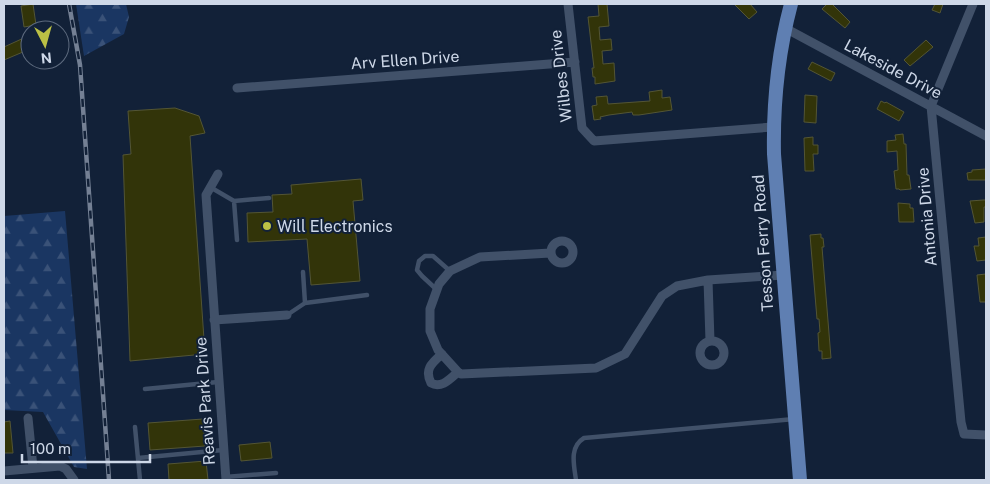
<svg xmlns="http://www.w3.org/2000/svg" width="990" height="484" font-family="'Public Sans',sans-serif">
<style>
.forest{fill:url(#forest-firs)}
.building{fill:#323409;stroke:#535535}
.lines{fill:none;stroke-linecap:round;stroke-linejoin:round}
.service{stroke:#415169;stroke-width:4.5}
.minor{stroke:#415169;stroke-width:9}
.primary{stroke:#5f7fb2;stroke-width:14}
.rail-casing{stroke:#748094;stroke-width:4.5}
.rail{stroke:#122138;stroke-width:2.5;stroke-dasharray:8;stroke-linecap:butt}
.poi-dot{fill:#bbc045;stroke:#122138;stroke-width:2}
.labels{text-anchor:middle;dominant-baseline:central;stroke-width:4;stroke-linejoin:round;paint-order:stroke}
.street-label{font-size:16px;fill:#ced8e8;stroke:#122138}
.poi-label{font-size:16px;fill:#ced8e8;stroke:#122138;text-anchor:start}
</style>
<defs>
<pattern id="forest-firs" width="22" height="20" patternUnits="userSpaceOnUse" patternTransform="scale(1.25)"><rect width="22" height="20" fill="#1a3662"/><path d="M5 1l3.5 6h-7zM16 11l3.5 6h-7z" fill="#3a5278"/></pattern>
</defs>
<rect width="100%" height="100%" fill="#122138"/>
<path class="forest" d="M76 4H126L129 17 124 34 84 56Z
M65 211 87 469 74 467 43 412 4 410V216Z"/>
<path class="building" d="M33 4 36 25 24 27 21 6Z
M598 4H607L609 26 599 27 600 40 611 39 612 50 602 51 603 64 614 63 615 81 595 84V77H593L592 68H594L588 17 599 16Z
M734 4H750L757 12 749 19Z
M827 4H832L850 22 845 28 822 9Z
M935 4H943L940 13 932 10Z
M26 37 30 49 4 60V47Z
M926 40 933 47 910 66 904 60Z
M812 62 835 73 831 81 808 69Z
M662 90V98L670 97 672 110 639 115H633L632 112 609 115 600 117 601 119 594 120 592 106 597 105 596 97 607 96 608 104 650 101 649 92Z
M805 95 817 96 816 123 804 122Z
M881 101 885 103 886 102 904 112 899 121 877 109Z
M175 108 199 116 205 133 190 136 205 354 130 361 123 155 131 154 128 111Z
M903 134 904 144H906L907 175H909L911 189 900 190 899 189H896L894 171 898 170 897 151 887 152V141L896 140 895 135Z
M813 137V145H818V154H813L814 171H805L804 138Z
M986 169V180H968L967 173 972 172V170Z
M361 179 363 200 353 201 360 281 311 285 307 239 248 242 247 213 273 212 272 195 292 194 291 185Z
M983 200H986V207H984V222L975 223 970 201Z
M898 203 910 204V208H913L914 222H899Z
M821 234V238H823L824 247H822L831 358 822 359V351H819L818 333 820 332 819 319H817L810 235Z
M986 237V260L977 261 974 246H979L978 238Z
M986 274V302H980L977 275Z
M203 419 205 446 150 450 148 423Z
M10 421 13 453H4V422Z
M270 442 272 458 241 461 239 445Z
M206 461 208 480H169L168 464Z"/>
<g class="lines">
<path class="service" d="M210 187 234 201 269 198
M234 201 237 240
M303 272 305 303
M436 289 422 276 417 270 419 261 425 256H433L450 271
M287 315 305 303 367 295
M145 389 218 382
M135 427 140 480
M138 458 223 450
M225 477 276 473
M576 480C574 465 569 447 584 438L794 419"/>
<path class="minor" d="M568 4 582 128 594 141 773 127
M973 4 931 106 961 422 964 434 986 435
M785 28 986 136
M237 88 575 62
M218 174 206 195 226 480
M551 252a11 11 0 1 1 22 0a11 11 0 1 1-22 0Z
M550 253 480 257 450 271 439 284 430 309V331L438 350 458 372 461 374 596 368 625 354 662 296 677 286 708 280 783 275
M708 280 710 341
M214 320 287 315
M700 353a12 12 0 1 1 24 0a12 12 0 1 1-24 0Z
M442 354C432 363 424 369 431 383 441 389 450 379 458 372
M28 418 33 468
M4 471 60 466 66 469 74 480"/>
<path class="primary" d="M791 4C778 53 773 103 774 154L800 480"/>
<defs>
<path id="rail" d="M69 4 80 65 109 480"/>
</defs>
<use href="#rail" class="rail-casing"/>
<use href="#rail" class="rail"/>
</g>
<circle class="poi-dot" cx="267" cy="226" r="5"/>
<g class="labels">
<g class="street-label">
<text transform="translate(405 60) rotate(-4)">Arv Ellen Drive</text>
<text transform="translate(893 69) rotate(28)">Lakeside Drive</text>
<text transform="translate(561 76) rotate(-97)">Wilbes Drive</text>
<text transform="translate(927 217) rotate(-95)">Antonia Drive</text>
<text transform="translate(763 243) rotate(-94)">Tesson Ferry Road</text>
<text transform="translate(205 401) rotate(-94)">Reavis Park Drive</text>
</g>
<g class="poi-label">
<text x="277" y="226">Will Electronics</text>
</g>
</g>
<rect width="990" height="484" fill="none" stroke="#ced8e8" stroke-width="10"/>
<g transform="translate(45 45) rotate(174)"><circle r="24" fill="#122138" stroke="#5d6a7e"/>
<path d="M0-4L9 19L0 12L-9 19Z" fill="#bbc045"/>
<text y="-8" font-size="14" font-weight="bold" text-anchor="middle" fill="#ced8e8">N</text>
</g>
<path d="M22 454v8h128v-8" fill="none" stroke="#ced8e8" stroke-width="2.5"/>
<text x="30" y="454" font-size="15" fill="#ced8e8" stroke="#122138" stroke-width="4" paint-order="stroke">100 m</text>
</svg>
